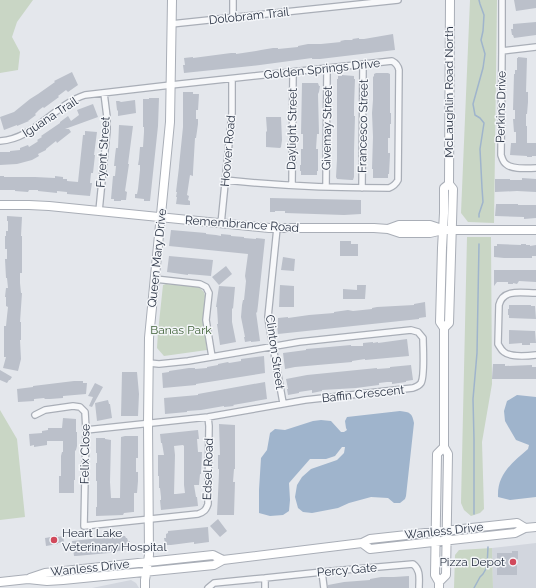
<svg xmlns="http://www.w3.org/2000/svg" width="536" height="588" font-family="Raleway,sans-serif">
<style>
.built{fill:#d2d6de}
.green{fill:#c9d6c5}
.water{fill:#9fb4cc}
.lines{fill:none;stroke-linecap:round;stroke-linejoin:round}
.stream{stroke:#9fb4cc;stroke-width:1.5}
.building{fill:#bbc0ca;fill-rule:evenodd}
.street-casing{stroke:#a9aeb7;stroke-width:8}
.secondary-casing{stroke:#a9aeb7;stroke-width:10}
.street{stroke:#f7f8fa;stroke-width:5.5}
.secondary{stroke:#fff;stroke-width:8}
.poi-dot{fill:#d1495b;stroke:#f4f6f9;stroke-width:1.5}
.labels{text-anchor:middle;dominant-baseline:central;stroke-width:3;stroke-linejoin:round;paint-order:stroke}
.street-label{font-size:12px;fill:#2b3445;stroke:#f4f6f9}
.park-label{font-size:12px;fill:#3f6138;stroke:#f4f6f9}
.poi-label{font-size:12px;fill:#2b3445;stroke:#f4f6f9;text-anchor:start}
</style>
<rect width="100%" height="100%" fill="#e4e7ec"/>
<path class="built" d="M536 543V588H493L492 548Z
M131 580 136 583 139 588H92Z"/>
<path class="green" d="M0 0H33L17 22 12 37 20 52 18 70 0 73Z
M470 0H497L494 223 468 222 461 213Z
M467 237H491L492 384 482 442 484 509 480 513 471 516 464 510 461 503Z
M166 284 199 287 204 292 205 296 203 318 207 350 164 356 157 348 158 332 163 285Z
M0 410 17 439 25 517 0 520Z
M492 548 493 588H454L455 555 459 550Z"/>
<path class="water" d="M517 395 536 397V497L510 500 498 497C497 474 512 463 528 449L529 445 516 440 505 421 504 411 507 401Z
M400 411C410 412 412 413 414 423L406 496 405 499 400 503H394L388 498 371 497 349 503 338 508 312 513 303 512 298 508 295 497 297 485 302 477 311 469 337 460 344 453 345 447H342L335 456 326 459H310L289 483 290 500 289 511 283 515 270 516 259 513V490L261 458 267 450 270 433 275 429 285 430 313 421 321 420 331 421 341 432H344L347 430 346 428 345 421 347 417Z"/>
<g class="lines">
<path class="stream" d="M479 217V214L483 202 482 188 480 149 484 123 480 118 475 115 473 104 483 68 485 54 481 40 483 31 484 15 480 4 479 0
M474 514V439L473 399 477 353 479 244
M474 588 480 577 483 574 487 567 488 547"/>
</g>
<path class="building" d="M514 0H536V8L516 11Z
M536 22V35L514 38 513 35H512L511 29H513V24Z
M393 34 395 50 320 59H312V58L260 65 184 73 183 65H185L184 58 193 57V58L231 53H236V54L256 51 261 50 273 48H278V49L298 47V46L308 44H321L341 42 340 41 345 40H353L352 39 359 38V39H364Z
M518 57 527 58 526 92H528V102L527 114H526V126H527V143H536V156H532V157H527V156L510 155 511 143H516V132H514L513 119H515V110H513L514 74H515V70H517V58H518Z
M72 72 78 85 68 92 66 90 58 96 59 97 44 108 43 107 39 110 35 114 36 115 28 121H29L17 126V125L4 130 0 117 14 112 30 99 38 94 55 82 54 81Z
M376 73H388L390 74V113H391V124H390V138H388V153H390V155L389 174H388V178H373V169H372L373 137 372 113 373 100V77L374 76V74Z
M342 75 354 76V79H355L354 106V116H355L354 151V177L353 180H351L337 179 336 177 337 159V79H338V76H342Z
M302 83H318L319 86H320L319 92 318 94 319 134H317L316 149H318V171H317V175H301V171H300V165H301V149H303V134H301Z
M183 92H193V94H199L198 110H196V119H198V124L196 138H195L193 172V176L190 175 187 195 189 196 188 200 190 201V205H186L176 204 177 197H176L177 192H176L179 167V166L183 127Z
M149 98H159L158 126 150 201H144V199L135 198V194H137L138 189 140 170V165H138L139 159 140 147H143L144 132V127H143V99H149Z
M135 100 136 113 118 116V111L117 110 116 101H119L121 102Z
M93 104 98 117 65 129H69L71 132 57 143 56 141 46 149V150L38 154 39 156 32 160 17 164 0 165V152H10V151L20 150V148L28 145 29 147 37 142 38 141 37 140 42 137 41 136 60 123V122L68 116 71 121 79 115 77 110Z
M266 117H281L282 140 281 147 280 148 266 147V132L267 131Z
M119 125 133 126 128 164H129L125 191 127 192 126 200H121V201H114V199H111L113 176H115L116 166H114L115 156 116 148H118Z
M85 131 97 132 94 155H95L93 173H91L90 183H92L90 196 67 194V192L57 191V193L38 191V190H29L28 192 15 191V190H0V176H4V177H35L55 178V176L63 177V179H67V181L78 182 83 135H85Z
M522 178 536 179V192L517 191 495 192V179H510V180H522Z
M270 198 361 200V214L344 215 285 213V211H275V212H270Z
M496 204H518V205H536V218L524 219V217L495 216Z
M7 216 22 217 21 236H22V273H20V283L21 293H22L20 322H21V340H20L21 359 18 371 3 368 6 357H4V326H6L7 316 8 307 6 306V297H5L6 288H8L7 278H6L5 259H7V249H5V236H6V231H8V221H7Z
M171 230 206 233V234L216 235 221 236V234L231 235V236L244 237V238L256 239V238L265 239 258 305 257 313 256 312 260 341 251 342V341L245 342 244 337H245L241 317 242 305 243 300H244L246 281 245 276 248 254 169 246Z
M340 241H351V244H358V256H340Z
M497 244 521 245V244H526V245H530V246L536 245V256H532V258H504L494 257V246H497Z
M169 256 213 260 211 276 188 274V275L167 272Z
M283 257 295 259 294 271 281 270Z
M226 266 232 274 219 285 212 277Z
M494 270H536V282L519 281 517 284 513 283V284H508V282H497L494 286Z
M280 285 294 286V307H279Z
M357 285H366L365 299H343V289L357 290Z
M219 286 235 287 233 309 232 308V322L236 342 220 345 217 324H218L217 307H216Z
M425 302 426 317 419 318V319L278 334 277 325H278V318L288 317V318L309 315 334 313V312L348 310 353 311 372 309V308L377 307 414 305V304Z
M509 305H531V306H535L536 319 509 318V315H508V309H509Z
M509 330 535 331 536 343H530V345H522V343L509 344Z
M407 339 409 356 365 360V359L352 361V362L295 367 285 369 283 353 306 350V349L318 348 351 345V346H363V343L373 342V343L378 342V343Z
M264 356 265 373 196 384V385L163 388 162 373 169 372V371L189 368H195V369L207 368V367L218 365V364L228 362 229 363 241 361V359Z
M493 364H505V366L532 365V367H536V379H492Z
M411 365 413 380 406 381V382L392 384V382H387L379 383V385L356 388 322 390V391L312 393V390L299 392V393L288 395 287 389H288L286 379 307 375 377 368V369L390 368V367Z
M0 370 12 377 10 380H9L7 383 0 380Z
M122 372H137L139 394 138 416H121Z
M74 381H83V383H87L86 394 63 396V398L50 399H45L44 398 34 399V401L18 402 17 389 33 387V386Z
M265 382 267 399 233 405 234 406 224 407V406L201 410 187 411V412L165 414 164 398 198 395V394Z
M95 383 103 387 92 407 89 406 93 397 88 396Z
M108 400 109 404H110L112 418 97 421 95 403Z
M63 418 76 419V432H77V446L76 450 75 451V480H74V493H59V476H61V456L62 452H63V441H47V445L34 447V445L30 446 29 434 42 433V431L48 430V428H62Z
M219 424 235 425V469H234L233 482H235L234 515H217L219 473V469H218V455H220Z
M198 430 199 439H197L198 452H202L201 474H200L199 485H194L196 497H197L198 506 161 510 160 500H161V497L160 488H159V476H158V455H164L162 443H161L160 434ZM183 445 184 446V485L185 493 176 494H174L175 455 174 446Z
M125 436H138V458H136V472H138V481L137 493H134V512H133L124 513 123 515 96 516V507H97V481H96V463H97V453H96V438H105V439L111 440 110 482 111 498H120L121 437Z
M218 519 227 531 220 537 210 526Z
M208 527 209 542 194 544V542L171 545H167L165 543 164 538H166V534L168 533V531Z
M57 535V537L63 536 64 542 58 543V544L46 546 45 538 51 537V536Z
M118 536H125L126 538H127L128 541H130V547L128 549 109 553 76 556H74L72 541Z
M512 551H518V559H517V575H497V553H512Z
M409 576V588H328V585L344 582 370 580V579L381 577H394Z"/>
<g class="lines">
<defs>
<path id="street" d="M233 0V18
M171 24 398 0
M536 47 502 51 501 155C502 158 503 162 506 164 512 170 528 168 536 168
M502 51V0
M0 141C34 139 54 105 85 95L171 85 392 61C396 63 398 65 399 70L398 180C396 184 394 186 389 188 334 188 280 186 225 180
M292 185 293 72
M326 187 327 68
M362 188 363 64
M99 211 107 130V117L104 93
M221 224 232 113V79
M277 228 268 317 269 324 283 403
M155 279 200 284 206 287 209 293 206 320 212 357
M536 293C523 293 503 288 499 305L498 344C500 347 501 350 504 352 510 357 527 356 536 355
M35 415 45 410 73 406 80 407 85 412 86 430 84 526 198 514C204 512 206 510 208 504L209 426 208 417
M86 430 208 417 305 400 413 388C416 387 419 386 421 383 425 376 423 348 423 338L418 332 411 330 299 342 188 361 159 364 149 363
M322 572 324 588
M208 588 214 583 265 578
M265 588V578L332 571 413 564C421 570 419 579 419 588"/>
<path id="secondary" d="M0 205H29L49 206 269 228H374L388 229 400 233H430L443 230H536
M388 229 399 225H430L442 229
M444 328 449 323 453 189 449 184 450 0
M362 543 370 549 515 533 525 528 536 527
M30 578 45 573 213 555 223 560
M0 582 28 579 47 581 63 580 214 565 223 560 362 543 370 539 517 523 525 528
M439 582 446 575 448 454 444 447V328L440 322 442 248 444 213V188L449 184
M145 588V580L149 555 148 423 149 338 170 122 172 0
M439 588V582L435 575 437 454 444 447"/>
</defs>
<use href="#street" class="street-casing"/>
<use href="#secondary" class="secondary-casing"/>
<use href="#street" class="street"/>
<use href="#secondary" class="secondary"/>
</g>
<g class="poi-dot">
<circle cx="54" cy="540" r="4"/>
<circle cx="513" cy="562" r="4"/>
</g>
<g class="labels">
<g class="street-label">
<text transform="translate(249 16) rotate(-6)">Dolobram Trail</text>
<text transform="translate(322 69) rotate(-6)">Golden Springs Drive</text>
<text transform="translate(449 92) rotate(-90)">McLaughlin Road North</text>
<text transform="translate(501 107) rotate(-89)">Perkins Drive</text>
<text transform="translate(50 117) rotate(-33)">Iguana Trail</text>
<text transform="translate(363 126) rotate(-89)">Francesco Street</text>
<text transform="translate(327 128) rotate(-89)">Givemay Street</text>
<text transform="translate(292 129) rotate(-89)">Daylight Street</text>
<text transform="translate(228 151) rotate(-85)">Hoover Road</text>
<text transform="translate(103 152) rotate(-86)">Fryent Street</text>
<text transform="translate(242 224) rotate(4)">Remembrance Road</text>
<text transform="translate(157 258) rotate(-84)">Queen Mary Drive</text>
<text transform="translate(275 352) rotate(82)">Clinton Street</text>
<text transform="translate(363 394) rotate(-6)">Baffin Crescent</text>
<text transform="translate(85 454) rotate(-89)">Felix Close</text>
<text transform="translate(208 469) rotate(-88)">Edsel Road</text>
<text transform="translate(444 531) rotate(-6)">Wanless Drive</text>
<text transform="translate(90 568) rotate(-6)">Wanless Drive</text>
<text transform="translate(347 570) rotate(-5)">Percy Gate</text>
</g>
<g class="park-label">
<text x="181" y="330">Banas Park</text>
</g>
<g class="poi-label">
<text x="62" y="533">Heart Lake<tspan x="62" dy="14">Veterinary Hospital</tspan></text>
<text x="505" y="562" text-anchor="end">Pizza Depot</text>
</g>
</g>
</svg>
